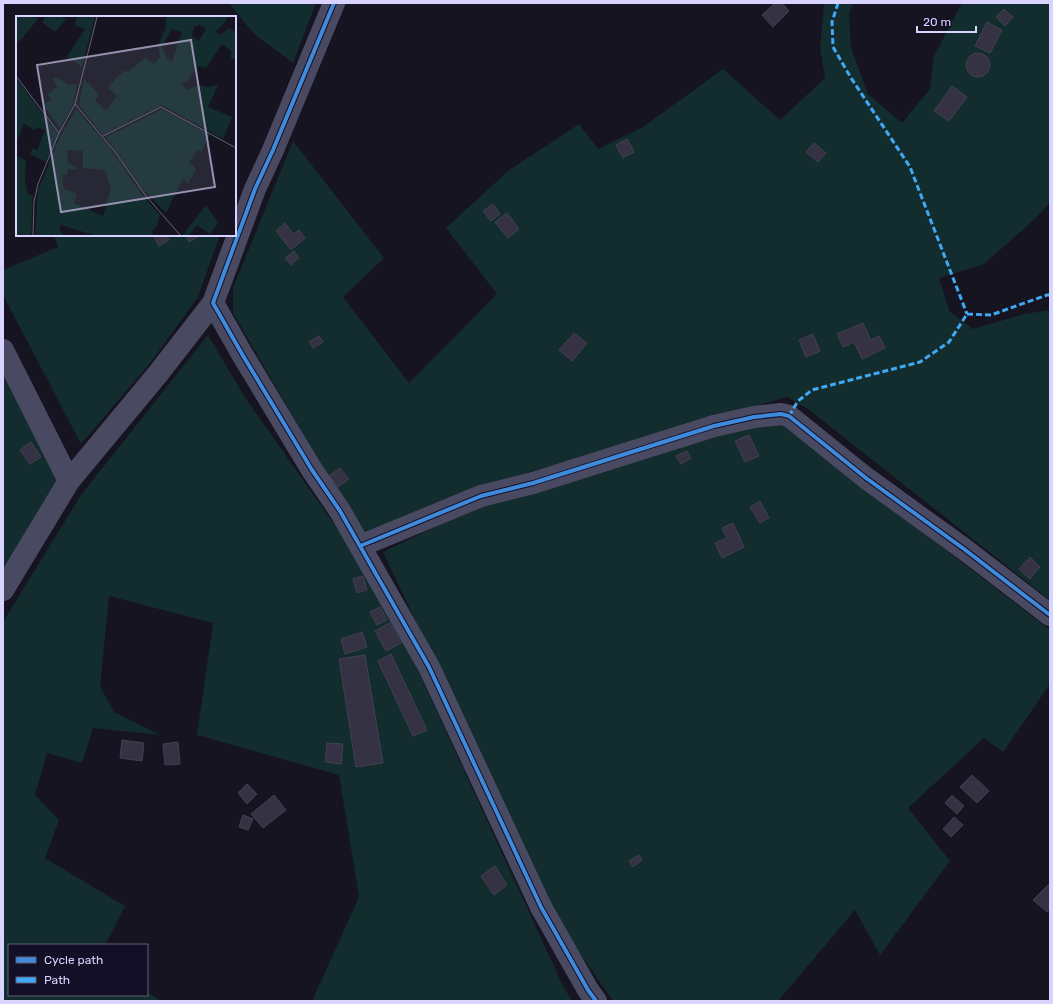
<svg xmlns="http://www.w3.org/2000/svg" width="1053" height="1004" font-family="Rubik,sans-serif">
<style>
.green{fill:#132c2d}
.building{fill:#343243;stroke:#433f54}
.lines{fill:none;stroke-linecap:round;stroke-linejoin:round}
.minor{stroke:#4a4962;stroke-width:22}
.quiet{stroke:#3fa9f5;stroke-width:3;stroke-dasharray:6 3;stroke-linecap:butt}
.cycleway-casing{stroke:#130f26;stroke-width:6}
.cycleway{stroke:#408adc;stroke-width:4}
.inset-road{fill:none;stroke:#64617a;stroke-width:1}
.view{fill:#9591b1;fill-opacity:0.15;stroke:#9591b1;stroke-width:2}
.inset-edge{fill:none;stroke:#d9d4ff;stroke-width:2}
</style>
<rect width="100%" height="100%" fill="#161421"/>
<path class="green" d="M229 3H316L293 63 254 34Z
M826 3H854L849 12 851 48 868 94 902 123 930 89 934 56 962 3H1050V202L1036 218 984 264 939 278 950 312 973 329 1024 314 1050 310V600L808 409 787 397 471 489 361 534 233 313V288L293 141 384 258 343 297 409 383 497 294 446 228 508 171 579 124 598 149 643 127 723 69 780 120 825 78 820 47 824 5Z
M54 235H220L198 297 151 362 81 444 3 295V270L58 247Z
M208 335 246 399 344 538 399 629 564 988 572 1001H312L359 897 339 775 197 735 213 623 109 596 100 686 114 712 160 735 93 728 82 763 47 753 35 795 59 820 45 858 125 906 105 945H9V995H147V992L161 1001H3V622L81 495Z
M3 365 62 482 3 575Z
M754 424 783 425 1050 630V684L1003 752 984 738 908 808 950 861 880 955 855 910 778 1001H613L556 919 383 552 479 506Z"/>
<path class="building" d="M775 3H782L789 11 773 27 762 15Z
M1004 9 1013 17 1005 26 996 17Z
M987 22 1002 30 990 53 975 46Z
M966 65a12 12 0 1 1 24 0a12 12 0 1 1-24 0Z
M952 86 967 97 949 121 934 111Z
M627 139 634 152 623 158 616 145Z
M814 143 826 153 818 162 806 152Z
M493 204 500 214 491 221 483 211Z
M507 213 519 229 508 238 495 222Z
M285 223 293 234 299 230 305 238 291 250 276 231Z
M153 235H166L169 240 159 246Z
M185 235H200L189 242Z
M294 251 299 258 291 265 285 258Z
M863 323 871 340 879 336 885 348 862 359 854 342 843 347 837 334Z
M574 333 587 343 572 361 559 350Z
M813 334 820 351 806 357 799 340Z
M319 336 323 342 313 348 309 342Z
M749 435 759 456 745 462 735 441Z
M31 442 41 457 30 464 20 450Z
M687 451 691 458 681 464 676 456Z
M340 468 349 479 338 487 329 476Z
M760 501 769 518 760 523 750 507Z
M733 523 744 547 722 558 715 543 727 538 722 528Z
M1030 557 1040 567 1030 579 1019 569Z
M363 576 367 590 357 593 353 579Z
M380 607 387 620 377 625 370 612Z
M390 623 401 643 386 651 375 631Z
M362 632 367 647 345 654 341 639Z
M391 654 427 730 413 736 378 661Z
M365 655 383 763 356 767 339 659Z
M122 740 144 743 142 761 120 758Z
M178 742 180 764 165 765 163 744Z
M327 743 343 744 341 764 325 762Z
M972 775 989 791 977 803 960 787Z
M247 784 257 794 247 804 238 793Z
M274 795 286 810 263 828 251 814Z
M952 795 964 806 957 814 945 803Z
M243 815 253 819 248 830 239 827Z
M954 817 963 825 951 837 943 829Z
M639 855 642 860 633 867 629 861Z
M495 866 507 885 494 895 481 876Z
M1050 883V908L1047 912 1033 900Z"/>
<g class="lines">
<path class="minor" d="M334 3 273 150 255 189 213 303 242 354 312 470 340 511 429 667 541 907 588 990 596 1001
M3 350 69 481
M360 546 481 496 533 483 714 426 754 417 781 414 789 416 866 478 964 549 1050 615
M3 590 69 481 157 375 213 303"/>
<path class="quiet" d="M838 3 832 22 833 47 851 78 910 167 967 314
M967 314 991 315 1047 295H1050
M789 416 798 401 812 390 920 362 949 342 967 314"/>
<defs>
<path id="cycleway" d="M334 3 273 150 255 189 213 303 242 354 312 470 340 511 429 667 541 907 588 990 596 1001
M360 546 481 496 533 483 714 426 754 417 781 414 789 416 866 478 964 549 1050 615"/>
</defs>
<use href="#cycleway" class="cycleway-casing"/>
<use href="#cycleway" class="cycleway"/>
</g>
<g transform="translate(16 16)">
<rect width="220" height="220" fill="#161421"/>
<path d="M0 1H18L22 3 3 26 0 24ZM29 1H46L50 3 39 16 26 6ZM61 1H79L66 51 51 41 69 13 59 9ZM150 1H211L210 5 200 15 204 19 214 12 220 17V44L215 42V35L206 28 190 52 182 50 171 65 165 68 171 74 183 69 192 71 202 69 192 91 216 101 207 123 146 89 87 119 63 89 68 63 83 78 79 84 90 95 101 80 92 72 100 62 109 54 112 56 129 42 138 48 144 41 142 30 149 13ZM183 9 190 12 183 25 176 20 178 11ZM156 13 166 16 156 46 151 42 146 31ZM41 61 52 69 61 68 57 88 44 112 27 89 35 84 32 78 41 71 37 63ZM0 62 42 118 30 146 14 138 17 132 21 134 29 114 22 112 19 114 8 108 0 127ZM60 93 94 132 127 180 144 199 141 210 136 215 137 219H77L45 209 43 213 47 219H19L22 174 45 119ZM51 134 67 135V152L89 154 95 172 87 200 58 187 61 178 48 173 46 158 51 159 52 153H62L52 147ZM146 93 194 119 185 136 182 134 173 146 180 153 172 168 167 162 150 197 124 170 90 121ZM0 140 10 144 9 164 12 178 17 179 15 219H0ZM190 189 202 207 194 218 181 209 173 219H167Z" fill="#132c2d" fill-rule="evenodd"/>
<path class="inset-road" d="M81 1 59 88 99 136 130 180 164 219M0 60 43 117M87 120 145 91 220 132M17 219 18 186 22 168 43 117 59 88"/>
<path class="view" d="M175 24 199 171 45 196 21 49Z"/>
<rect width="220" height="220" class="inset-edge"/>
</g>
<rect width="1053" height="1004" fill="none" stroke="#d9d4ff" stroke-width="8"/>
<rect x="8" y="944" width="140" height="52" fill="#130f26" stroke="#625e7d"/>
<rect x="16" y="957" width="20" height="6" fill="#408adc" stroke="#625e7d"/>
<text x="44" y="964" font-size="12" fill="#d9d4ff">Cycle path</text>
<rect x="16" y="977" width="20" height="6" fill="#3fa9f5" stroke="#625e7d"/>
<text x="44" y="984" font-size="12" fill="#d9d4ff">Path</text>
<path d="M917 26v6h59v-6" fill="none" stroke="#d9d4ff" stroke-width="2"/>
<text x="923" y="26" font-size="12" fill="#d9d4ff" stroke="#130f26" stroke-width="3" paint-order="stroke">20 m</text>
</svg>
